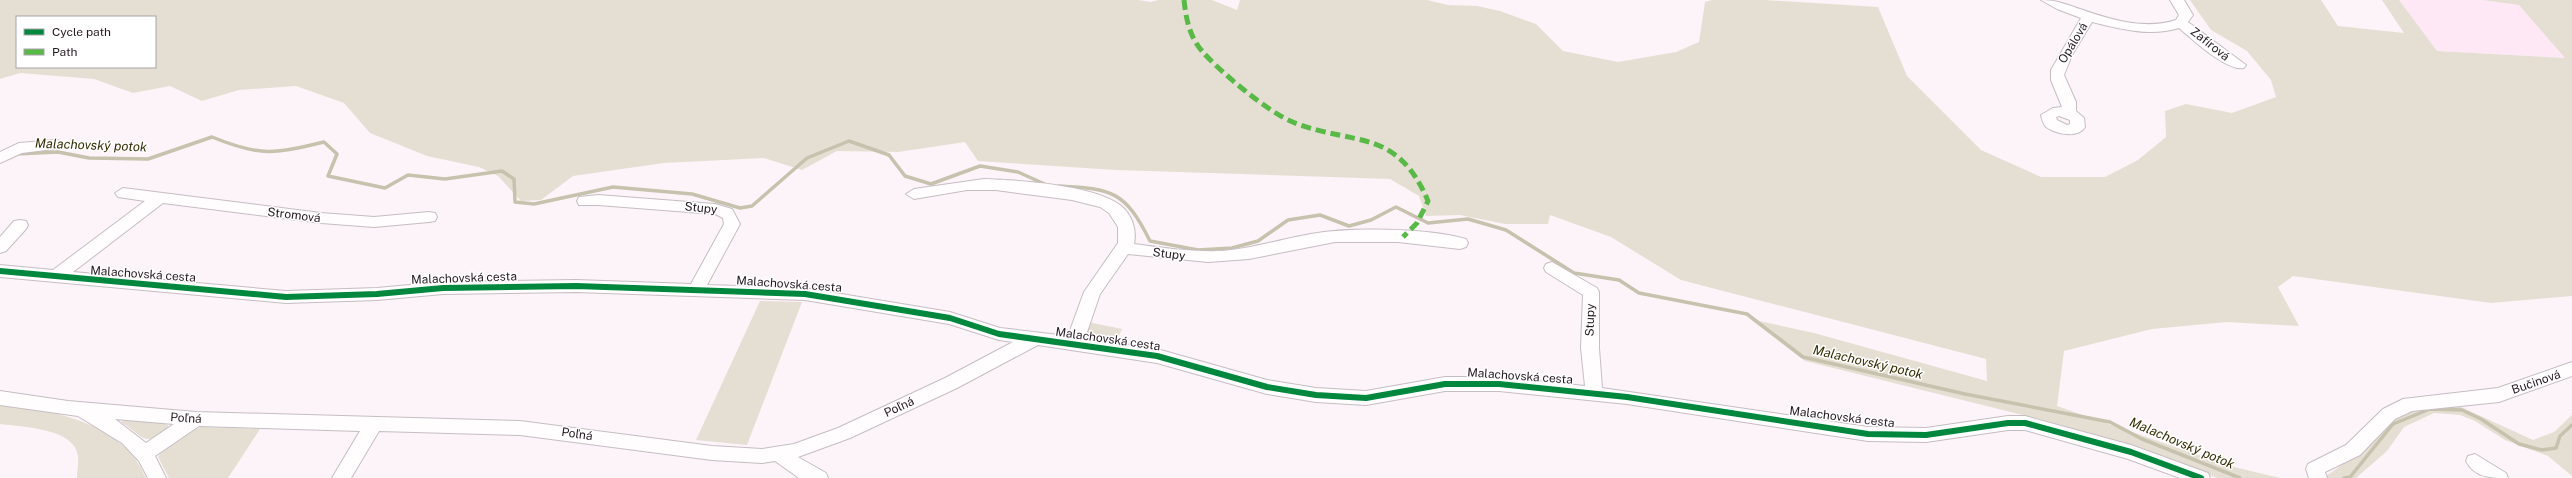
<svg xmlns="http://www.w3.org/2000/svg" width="2572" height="478" font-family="'Public Sans',sans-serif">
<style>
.built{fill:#fee8f6}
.green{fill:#e4dfd2;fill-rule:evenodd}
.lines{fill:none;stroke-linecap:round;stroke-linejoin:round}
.stream{stroke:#c7c2ad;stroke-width:3.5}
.minor-casing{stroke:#c6bdc3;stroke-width:2}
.minor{fill:#fffdfe;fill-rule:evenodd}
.quiet{stroke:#58b947;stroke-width:5;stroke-dasharray:10 5;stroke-linecap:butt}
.cycleway-casing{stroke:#fff;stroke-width:8}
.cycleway{stroke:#00873e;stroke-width:6}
.labels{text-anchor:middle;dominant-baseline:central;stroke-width:3;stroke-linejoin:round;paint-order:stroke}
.street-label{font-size:12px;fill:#261a22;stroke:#fff}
.water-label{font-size:13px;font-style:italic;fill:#352e05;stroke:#fff}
</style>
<rect width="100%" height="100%" fill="#fcf4f9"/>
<path class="built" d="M2398 0H2482L2519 5 2565 58 2437 51Z"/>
<path class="green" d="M0 0H1138L1151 2 1158 0H1212L1237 10 1240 0H1427L1448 5 1477 6 1500 11 1536 24 1563 51 1618 62 1676 52 1699 42 1705 2 1712 0H1765L1878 7 1907 76 1981 150 2041 177H2105L2138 160 2166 137 2165 111 2186 104 2232 113 2276 97 2271 80 2247 51 2211 30 2190 0H2321L2338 26 2404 33 2382 0H2399L2437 51 2565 58 2519 5 2482 0H2572V296L2491 303 2293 276 2278 287 2299 326 2227 322 2152 329 2064 351 2057 406 2230 466 2280 478H2218L2047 421 1805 361 1750 319 1814 333 1987 381 1986 359 1681 280 1611 237 1550 215 1548 224H1505L1460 215 1426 216 1419 196 1390 179 1116 170 978 161 965 142 898 152 837 151 802 170 764 158 664 163 573 176 541 200 521 201 498 176 479 167 427 156 370 133 344 103 296 86 239 90 202 101 170 86 133 93 94 79 20 73 0 79ZM17 17H155V67H17Z
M760 301 802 302 747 445 696 440Z
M1088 322 1122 329 1116 343 1083 339Z
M0 404C54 411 123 422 146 478H77C77 471 79 463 78 456 75 428 22 427 0 424Z
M2443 405 2461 407 2533 440 2554 432 2572 415V476L2548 456 2505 440 2475 421 2460 415 2434 413 2404 427 2387 451 2356 478H2323L2361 452 2381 429 2402 413Z
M124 420 162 423 168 425 169 429C143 447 146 438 121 422Z
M202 427 260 429 228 478H169L158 457C168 440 183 434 202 427Z"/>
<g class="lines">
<path class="stream" d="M16 154 58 152 89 158 148 159 212 137C261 157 274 154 324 142L337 154 328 176 385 188 408 175 445 179 502 171 514 179 515 202 534 204 613 187 692 194 740 208 752 206 807 158 849 141 889 155 905 176 931 184 980 166 1018 172 1049 186
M1059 186C1113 189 1125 191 1150 241L1198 250 1232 248 1258 241 1288 220 1320 215 1349 226 1371 220 1396 207 1428 223 1468 219 1506 230 1574 273 1619 280 1639 293 1747 314 1803 357 1965 394 2110 422 2142 439 2240 478
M2344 478 2350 477 2393 424 2430 409 2462 410 2481 419 2519 444 2542 450 2556 448 2560 436 2572 425"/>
<defs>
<path id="minor" d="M2041 0C2057 0 2068 5 2083 10 2112 20 2145 30 2176 20L2179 15 2170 0H2184L2193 15 2188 22 2246 65 2244 68C2227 72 2192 39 2179 28 2150 37 2120 29 2092 22L2072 55 2064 75 2076 102V111L2084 118 2085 127C2078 139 2056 134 2046 127 2043 124 2042 119 2041 115L2053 108 2062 107 2051 80V70L2081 18 2057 9ZM2059 116 2070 120V124L2067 125 2057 120 2056 117Z
M57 140 62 142 64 145 62 148 22 153 0 163V152L19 143Z
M984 179C1018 180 1093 185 1120 205 1132 214 1137 230 1134 244 1163 248 1192 252 1222 251 1252 249 1281 239 1311 234 1349 227 1429 228 1466 239L1468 243 1466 247 1460 249 1398 242H1335L1249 259 1208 262 1128 254 1100 294 1085 338 1157 349 1267 380 1316 388 1366 391 1445 377H1499L1585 386 1581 348 1583 295 1546 272 1544 268 1546 264 1552 262 1597 288 1599 292V348L1602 388 1868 427 1926 428 2008 416H2025L2131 445 2208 473 2210 478H2180L2128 459 2025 430H2008L1926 442 1868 441 1627 404 1499 391H1445L1366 405 1316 402 1267 394 1157 363 1038 345 957 388 850 438 798 457 826 473 828 478H799L775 461 762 463 712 460 520 435 379 431 351 478H332L360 431 199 426 155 456 166 478H148L139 461 122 443 78 416 0 405V391L68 401 196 412 520 421 712 446 762 449 794 444 838 428 945 378 1013 342 999 340 949 324 805 300 576 292 443 294 377 300 286 303 0 277V265L53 270 145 201 118 197 115 193 123 188 321 213 374 217 429 212 435 213 437 217 435 221 429 222 374 227 321 223 163 203 73 272 286 291 377 288 443 282 576 280 691 284 724 224 723 218 715 214 598 205H579L577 201 579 197 598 195 715 204 732 209 740 224 707 285 805 288 950 312 1000 328 1068 336 1084 292 1118 243V227L1109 213 1100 207 1072 200 996 190H967L914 199 906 194 914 189ZM115 419 174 424 146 443Z
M20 220 26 221 28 225 26 229 6 251 0 253V237L14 221Z
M2572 362V376L2499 402 2412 411 2395 419 2360 455 2325 472 2327 478H2309L2306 469 2308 464 2346 445 2383 409 2403 399 2498 388Z
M2475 454 2506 473 2508 478C2491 478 2475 478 2466 461L2468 456Z"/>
</defs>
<use href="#minor" class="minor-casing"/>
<use href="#minor" class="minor"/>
<path class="quiet" d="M1184 0C1186 18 1189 36 1202 51 1219 71 1270 114 1295 123 1356 146 1397 128 1428 201L1417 223 1403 237"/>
<defs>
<path id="cycleway" d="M0 271 286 297 377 294 443 288 576 286 805 294 950 318 999 334 1157 356 1267 387 1316 395 1366 398 1445 384H1499L1627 397 1868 434 1926 435 2008 423H2025L2131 452 2201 478"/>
</defs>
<use href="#cycleway" class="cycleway-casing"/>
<use href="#cycleway" class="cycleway"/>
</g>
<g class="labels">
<g class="street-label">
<text transform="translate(2073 43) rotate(-59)">Opálová</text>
<text transform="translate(2210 44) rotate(38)">Zafírová</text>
<text transform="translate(701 208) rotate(6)">Stupy</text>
<text transform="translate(294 215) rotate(7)">Stromová</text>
<text transform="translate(1169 254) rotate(7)">Stupy</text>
<text transform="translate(143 274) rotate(4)">Malachovská cesta</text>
<text transform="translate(464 278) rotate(-2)">Malachovská cesta</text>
<text transform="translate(789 284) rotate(4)">Malachovská cesta</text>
<text transform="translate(1590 320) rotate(-88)">Stupy</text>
<text transform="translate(1108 339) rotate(8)">Malachovská cesta</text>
<text transform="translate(1520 376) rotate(4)">Malachovská cesta</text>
<text transform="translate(2536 382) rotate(-19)">Bučinová</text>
<text transform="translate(899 407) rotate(-25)">Poľná</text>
<text transform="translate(1842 417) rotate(7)">Malachovská cesta</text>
<text transform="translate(186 418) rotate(4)">Poľná</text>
<text transform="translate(577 434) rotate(8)">Poľná</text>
</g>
<g class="water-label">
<text transform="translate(91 145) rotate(2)">Malachovský potok</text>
<text transform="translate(1868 362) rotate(13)">Malachovský potok</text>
<text transform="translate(2182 443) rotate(23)">Malachovský potok</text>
</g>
</g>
<rect x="16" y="16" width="140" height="52" fill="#ffffff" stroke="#a8a3a7"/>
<rect x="24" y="29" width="20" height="6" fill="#00873e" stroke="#a8a3a7"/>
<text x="52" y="36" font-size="12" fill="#261a22">Cycle path</text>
<rect x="24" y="49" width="20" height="6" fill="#58b947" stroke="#a8a3a7"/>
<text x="52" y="56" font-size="12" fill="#261a22">Path</text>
</svg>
